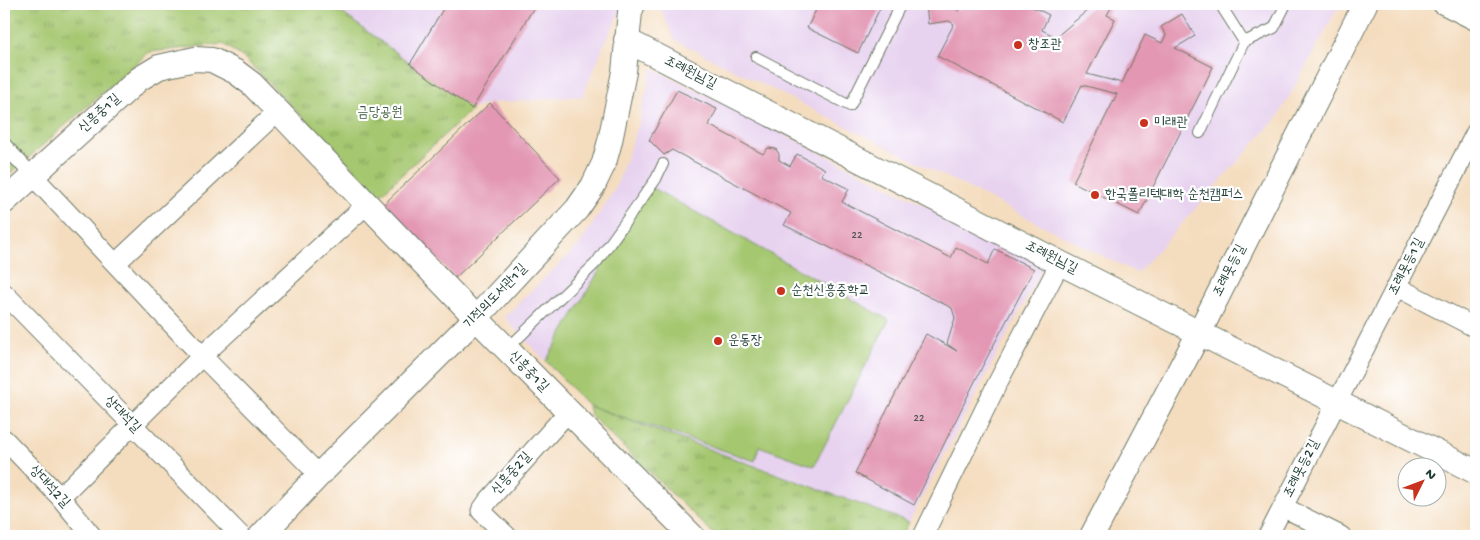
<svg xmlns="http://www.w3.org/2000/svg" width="1480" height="540" font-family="'Gochi Hand','Poor Story',sans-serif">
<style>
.built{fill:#e7d2ef}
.green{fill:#a5c770;stroke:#628252}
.park{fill:url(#park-tufts);stroke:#628252}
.building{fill:#e397b3}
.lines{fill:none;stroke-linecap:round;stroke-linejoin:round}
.service-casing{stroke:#6a7565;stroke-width:12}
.pedestrian-casing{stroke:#6a7565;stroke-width:16}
.minor-casing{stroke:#6a7565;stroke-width:21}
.tertiary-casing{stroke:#6a7565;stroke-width:26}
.service{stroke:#fff;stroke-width:10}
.pedestrian{stroke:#fff;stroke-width:14}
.minor{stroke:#fff;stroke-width:19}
.tertiary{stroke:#fff;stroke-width:24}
.poi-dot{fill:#c8321e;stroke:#fff;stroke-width:2}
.labels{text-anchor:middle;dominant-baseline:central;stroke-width:4.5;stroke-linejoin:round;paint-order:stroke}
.number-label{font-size:11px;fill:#505454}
.poi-label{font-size:14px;fill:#1f3d34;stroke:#fff;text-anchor:start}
.street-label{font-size:14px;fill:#1f3d34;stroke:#fff}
.park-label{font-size:14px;fill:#406043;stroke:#fff}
</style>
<defs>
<pattern id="park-tufts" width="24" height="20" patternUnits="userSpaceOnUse" patternTransform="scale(1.25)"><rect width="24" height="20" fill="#a5c770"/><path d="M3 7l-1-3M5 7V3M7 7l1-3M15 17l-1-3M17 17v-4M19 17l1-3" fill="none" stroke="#86a35d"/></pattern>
</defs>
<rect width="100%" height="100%" fill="#fff"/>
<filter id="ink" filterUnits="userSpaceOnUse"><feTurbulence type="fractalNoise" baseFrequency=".02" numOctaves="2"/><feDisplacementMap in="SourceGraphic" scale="10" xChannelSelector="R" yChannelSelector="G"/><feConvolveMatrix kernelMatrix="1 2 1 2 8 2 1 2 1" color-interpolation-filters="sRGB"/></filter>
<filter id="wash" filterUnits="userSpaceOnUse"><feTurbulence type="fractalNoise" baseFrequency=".0096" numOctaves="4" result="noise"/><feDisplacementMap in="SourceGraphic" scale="20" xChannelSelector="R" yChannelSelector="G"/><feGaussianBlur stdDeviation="1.12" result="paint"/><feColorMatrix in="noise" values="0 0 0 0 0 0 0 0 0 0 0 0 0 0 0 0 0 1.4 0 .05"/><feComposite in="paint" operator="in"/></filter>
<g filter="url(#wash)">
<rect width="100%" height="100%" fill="#f4ddbf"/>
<path class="built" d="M330 4H624L605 42 583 96 490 103 472 109Z
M658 4H1340L1278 117 1137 273 675 40Z
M652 68 1044 265 909 522 587 405 504 317 579 245 615 189 638 126Z"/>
<path class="green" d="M649 186 889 320 814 466 759 446 755 461 587 405 546 361Z"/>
<path class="park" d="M4 4H330L472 109 380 195 244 58 223 44 149 52 4 179Z
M587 405 909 522 902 536H716L591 416Z"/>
<g id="blocks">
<path class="building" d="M446 4H536L472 109 410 64Z
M819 4H882L858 53 807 28Z
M926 4H954L955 8 959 11 963 4H1027L1049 15 1042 30 1056 37 1095 4H1113L1107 15 1115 19 1087 74 1122 83 1145 35 1162 43 1166 35 1161 27 1182 14 1195 36 1175 48 1213 67 1139 215 1073 182 1117 94 1082 85 1063 122 937 56 954 24 949 21 928 24Z
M677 90 717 109 709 125 763 154 768 148 776 149 779 154V160L790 166 797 154 825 169 821 175 849 189 842 202 951 258 956 247 988 264 995 249 1034 269 983 365 914 505 855 473 926 334 957 351 947 344 955 318 952 308 784 225 791 213 672 150 664 155 649 140Z
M490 103 560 178 455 278 384 204Z"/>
</g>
</g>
<g filter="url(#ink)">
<use href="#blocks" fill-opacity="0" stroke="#6a7565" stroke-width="1"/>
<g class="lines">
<defs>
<path id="service" d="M1244 42 1274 28 1286 4
M756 57 850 106 901 4
M1200 133 1244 42 1220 4
M507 349 596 263 656 179 663 164"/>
<path id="pedestrian" d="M4 145 32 175"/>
<path id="minor" d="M1442 4 1476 21
M32 175 202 356 319 475
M116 263 278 111
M1397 287 1476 328
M4 293 241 536
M4 439 60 497 92 536
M60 497 202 356 366 205
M1283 507 1341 536
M507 536 481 511 488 501 568 412
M923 536 997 384 1060 263
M1268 536 1476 132"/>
<path id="tertiary" d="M626 40 1060 263 1476 472
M4 202 139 79 159 67 195 59 212 60 236 72 252 84 476 318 692 536
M261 536 319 475 476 318 577 209 593 186 604 163 610 141 624 72 630 12 633 4
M1092 536 1199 333 1365 4"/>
</defs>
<use href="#service" class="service-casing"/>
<use href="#pedestrian" class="pedestrian-casing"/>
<use href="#minor" class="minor-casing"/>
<use href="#tertiary" class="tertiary-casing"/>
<use href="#service" class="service"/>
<use href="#pedestrian" class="pedestrian"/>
<use href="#minor" class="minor"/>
<use href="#tertiary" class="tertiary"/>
</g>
</g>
<g class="poi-dot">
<circle cx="1018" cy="45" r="5"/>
<circle cx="1144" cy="123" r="5"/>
<circle cx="1095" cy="195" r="5"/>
<circle cx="781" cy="291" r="5"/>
<circle cx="718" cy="341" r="5"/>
</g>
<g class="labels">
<g class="number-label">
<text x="857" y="236">22</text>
<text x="919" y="419">22</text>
</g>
<g class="poi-label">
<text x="1028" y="45">창조관</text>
<text x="1154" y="123">미래관</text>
<text x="1105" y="195">한국폴리텍대학 순천캠퍼스</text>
<text x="791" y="291">순천신흥중학교</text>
<text x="728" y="341">운동장</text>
</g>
<g class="street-label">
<text transform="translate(690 73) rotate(27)">조례원님길</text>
<text transform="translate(100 114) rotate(-42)">신흥중1길</text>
<text transform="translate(1051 258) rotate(27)">조례원님길</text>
<text transform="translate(1407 267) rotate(-63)">조례못등1길</text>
<text transform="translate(1230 271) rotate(-63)">조례못등길</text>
<text transform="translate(496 297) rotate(-46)">기적의도서관1길</text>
<text transform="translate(528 372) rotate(46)">신흥중1길</text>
<text transform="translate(122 415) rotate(46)">상대석길</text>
<text transform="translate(1302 469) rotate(-63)">조례못등2길</text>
<text transform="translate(512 474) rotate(-48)">신흥중2길</text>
<text transform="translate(49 487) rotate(47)">상대석2길</text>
</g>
<g class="park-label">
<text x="380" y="113">금당공원</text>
</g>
</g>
<rect width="1480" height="540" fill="none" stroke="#fff" stroke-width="20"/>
<g transform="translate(1422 482) rotate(48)"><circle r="24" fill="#ffffff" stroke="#a5b1ae"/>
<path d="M0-4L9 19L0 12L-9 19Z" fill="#c8321e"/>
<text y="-8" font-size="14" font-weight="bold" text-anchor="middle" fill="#1f3d34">N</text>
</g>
</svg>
